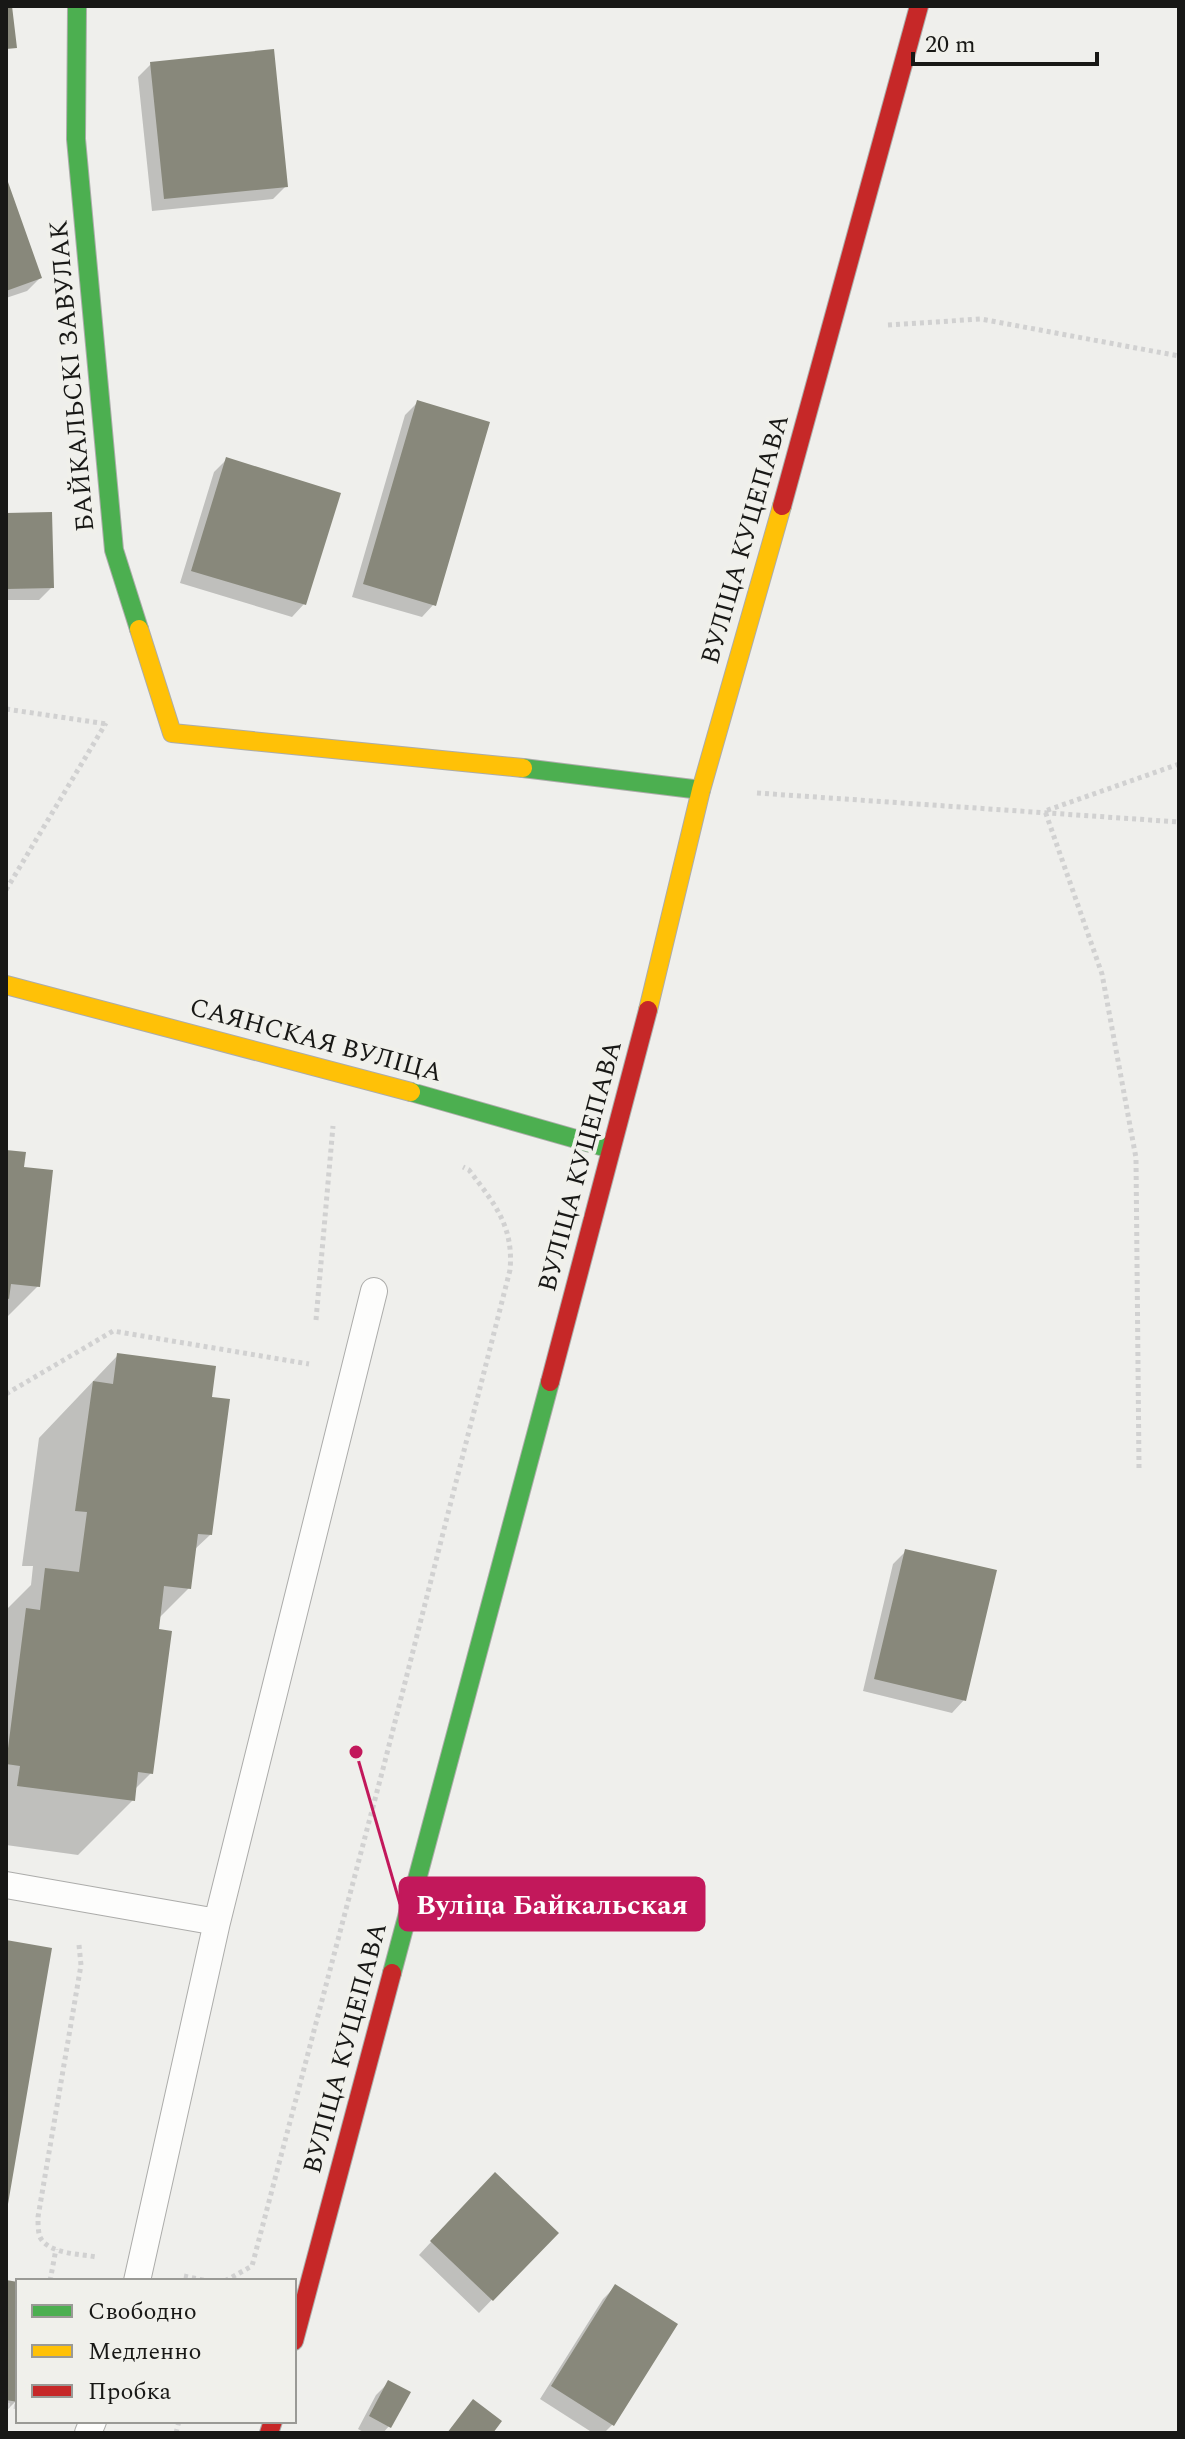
<svg xmlns="http://www.w3.org/2000/svg" width="1185" height="2439" font-family="Spectral,serif">
<style>
.shadow{fill:#0003}
.building{fill:#88887b}
.lines{fill:none;stroke-linecap:round;stroke-linejoin:round}
.lane-casing{stroke:#acacaa;stroke-width:28}
.fast-casing{stroke:#acacaa;stroke-width:20}
.slow-casing{stroke:#acacaa;stroke-width:20}
.jam-casing{stroke:#acacaa;stroke-width:20}
.path{stroke:#d1d1d1;stroke-width:5;stroke-dasharray:4 4;stroke-linecap:butt}
.lane{stroke:#fdfdfc;stroke-width:26}
.fast{stroke:#4caf50;stroke-width:18}
.slow{stroke:#ffc107;stroke-width:18}
.jam{stroke:#c62828;stroke-width:18}
.labels{text-anchor:middle;dominant-baseline:central;stroke-width:8;stroke-linejoin:round;paint-order:stroke}
.street-label{font-size:26px;fill:#181816;stroke:#f0f0eb}
.leader{fill:none;stroke:#c2185b;stroke-width:3}
.callout-dot{fill:#c2185b;stroke:#f0f0eb;stroke-width:3}
.callout{fill:#c2185b;stroke:#c2185b;stroke-width:3}
.callout-label{font-size:28px;text-anchor:middle;font-weight:bold;fill:#fff}
</style>
<rect width="100%" height="100%" fill="#efefec"/>
<path class="shadow" d="M151 64 286 186 273 199 152 211 138 77Z
M6 185 40 278 27 291 6 298Z
M418 402 434 604 422 617 352 597 405 415Z
M226 460 304 604 292 617 180 583 214 472Z
M6 515 52 587 39 600H6Z
M6 1152 22 1168 38 1286 6 1318Z
M118 1355 210 1398V1535L194 1550 189 1588 158 1619 151 1773 134 1790 133 1800 78 1855 6 1845V1610L31 1585 33 1566H22L39 1438Z
M906 1551 964 1700 952 1713 863 1691 893 1564Z
M482 2187 556 2233 479 2313 419 2255Z
M6 2282 18 2284V2389L16 2401 6 2411Z
M615 2287 612 2425 604 2433H593L540 2399 603 2299Z
M389 2382V2426L383 2433H365L358 2429 376 2395Z"/>
<path class="building" d="M6 6H12L17 48 6 49Z
M274 49 288 187 164 199 150 62Z
M8 182 42 278 6 291V183Z
M417 400 490 422 436 606 363 584Z
M226 457 341 493 306 605 191 571Z
M52 512 54 588 6 589V513Z
M6 1150 26 1152 24 1167 53 1170 40 1287 11 1284 9 1299 6 1298Z
M117 1353 216 1366 212 1397 230 1399 212 1535 198 1534 191 1589 164 1586 159 1629 172 1631 153 1774 138 1772 135 1801 17 1786 20 1766 6 1764 26 1608 40 1610 45 1568 79 1572 87 1512 75 1511 93 1381 113 1384Z
M905 1549 997 1570 966 1701 874 1679Z
M6 1940 52 1948 8 2204 6 2203Z
M495 2172 559 2233 493 2301 430 2241Z
M6 2280 18 2282V2402L6 2400Z
M615 2284 678 2324 614 2426 551 2386Z
M388 2380 411 2392 391 2428 369 2416Z
M473 2399 502 2421 493 2433H447Z"/>
<g class="lines">
<defs>
<path id="lane" d="M6 1885 217 1922
M137 2281 217 1922 374 1291
M88 2433 93 2421"/>
<path id="fast" d="M77 6 76 139 114 550 139 629
M523 768 701 790
M411 1092 611 1149
M392 1973 550 1382"/>
<path id="slow" d="M139 629 172 733 523 768
M6 985 411 1092
M648 1010 701 790 782 506"/>
<path id="jam" d="M782 506 919 6
M550 1382 648 1010
M294 2341 392 1973
M269 2433 273 2421"/>
</defs>
<use href="#lane" class="lane-casing"/>
<use href="#fast" class="fast-casing"/>
<use href="#slow" class="slow-casing"/>
<use href="#jam" class="jam-casing"/>
<path class="path" d="M888 325 981 319 1179 356
M6 709 107 724
M757 793 1179 822
M6 890 106 723
M316 1320 333 1126
M6 1394 113 1331 309 1364
M1139 1468 1136 1158 1102 974 1045 811 1179 764
M79 1945 81 1965 38 2217C38 2223 38 2232 40 2237 48 2254 81 2254 96 2257
M184 2276 207 2281
M50 2281 56 2249
M225 2281 252 2266 384 1765 510 1270C514 1226 494 1203 469 1170L463 1167
M6 2405 18 2407
M176 2433 179 2421"/>
<use href="#lane" class="lane"/>
<use href="#fast" class="fast"/>
<use href="#slow" class="slow"/>
<use href="#jam" class="jam"/>
</g>
<g class="labels">
<g class="street-label">
<text transform="translate(72 376) rotate(-95)">БАЙКАЛЬСКІ ЗАВУЛАК</text>
<text transform="translate(745 539) rotate(-74)">ВУЛІЦА КУЦЕПАВА</text>
<text transform="translate(316 1040) rotate(15)">САЯНСКАЯ ВУЛІЦА</text>
<text transform="translate(580 1166) rotate(-75)">ВУЛІЦА КУЦЕПАВА</text>
<text transform="translate(345 2048) rotate(-75)">ВУЛІЦА КУЦЕПАВА</text>
</g>
</g>
<path class="leader" d="M356 1752L400 1904"/>
<circle class="callout-dot" cx="356" cy="1752" r="8"/>
<rect class="callout" x="400" y="1878" width="304" height="52" rx="8"/>
<g class="callout-label">
<text x="552" y="1914">Вуліца Байкальская</text>
</g>
<rect width="1185" height="2439" fill="none" stroke="#181816" stroke-width="16"/>
<rect x="16" y="2279" width="280" height="144" fill="#f0f0eb" stroke="#9a9a96" stroke-width="2"/>
<rect x="32" y="2305" width="40" height="12" fill="#4caf50" stroke="#9a9a96" stroke-width="2"/>
<text x="88" y="2319" font-size="24" fill="#181816">Свободно</text>
<rect x="32" y="2345" width="40" height="12" fill="#ffc107" stroke="#9a9a96" stroke-width="2"/>
<text x="88" y="2359" font-size="24" fill="#181816">Медленно</text>
<rect x="32" y="2385" width="40" height="12" fill="#c62828" stroke="#9a9a96" stroke-width="2"/>
<text x="88" y="2399" font-size="24" fill="#181816">Пробка</text>
<path d="M913 52v12h184v-12" fill="none" stroke="#181816" stroke-width="4"/>
<text x="925" y="52" font-size="24" fill="#181816" stroke="#f0f0eb" stroke-width="6" paint-order="stroke">20 m</text>
</svg>
